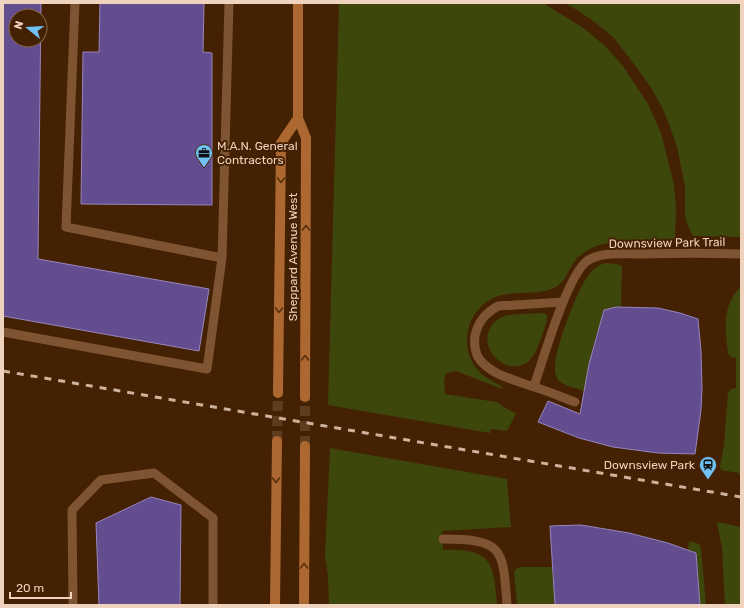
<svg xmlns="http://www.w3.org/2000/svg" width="744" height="608" font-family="Rubik,sans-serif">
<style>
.green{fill:#3e470b}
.building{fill:#634d8f;stroke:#9786be;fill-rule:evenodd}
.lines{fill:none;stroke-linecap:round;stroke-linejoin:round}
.secondary-tunnel{stroke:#5e3c1e;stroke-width:10;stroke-dasharray:10 5;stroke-linecap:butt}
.lane{stroke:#7e5432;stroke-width:9}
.secondary{stroke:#ac6830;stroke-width:10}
.rail{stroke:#cfb29b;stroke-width:3;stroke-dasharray:7 7;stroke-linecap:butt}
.oneway{stroke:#592f0b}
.labels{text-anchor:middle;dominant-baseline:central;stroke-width:4;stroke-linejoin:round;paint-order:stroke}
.poi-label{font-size:12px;fill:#efd3be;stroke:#442102;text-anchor:start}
.street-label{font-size:12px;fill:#efd3be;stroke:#442102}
</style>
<rect width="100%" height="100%" fill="#442102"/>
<path class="green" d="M339 3H543L585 29 606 47 623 66 648 104 661 133 674 184 676 207 675 237 669 244C654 244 638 244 623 244 615 244 607 243 599 245 591 248 584 252 578 257 568 267 567 282 554 288 538 295 519 291 502 295 471 302 456 341 476 368 483 377 493 381 502 387V389L456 371 446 373 444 380 445 394 496 402 516 414 507 431 491 429 490 433 328 405Z
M566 3H741V237L693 236 687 224 685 215V186L677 147 669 124 662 107 650 86 631 60 613 37 592 20Z
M605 263 616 264 622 266 621 306 604 310 593 346 584 391C576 388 564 386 558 380 556 377 555 372 555 368 554 350 578 287 590 273 594 268 599 265 605 263Z
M741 286V475H739V473L721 470 720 467 724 445 728 393 731 389 736 388V358L731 357 728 353C725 327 722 306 741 286Z
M543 313 547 315V319C544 330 539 347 533 356 511 387 465 341 500 318 509 313 532 314 543 313Z
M330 448 507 479 511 527 442 531 443 550C491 548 494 562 497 605H329L328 576 325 555Z
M717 522 741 527V605H725L722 548Z
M689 541 699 544 701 548 706 605H700L696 553 688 550Z
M520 567H552L555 605H517L514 572 516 569Z"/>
<path class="building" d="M3 3H41L38 259 209 289 199 351 3 316ZM16 16H40V40H16Z
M100 3H204L203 52 212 53V205L81 204 83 52H99Z
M616 307 658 308 680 313 698 319 701 351 702 388 701 410 695 454 658 453 613 447 579 438 538 422 548 401 580 414 589 364 604 310Z
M151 497 181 505 180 605H99L96 523Z
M581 525 629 533 668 543 696 553 700 605H555L550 526Z"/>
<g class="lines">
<path class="secondary-tunnel" d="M277 441 278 393
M305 446V397"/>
<path class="lane" d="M75 3 66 227 222 258 229 3
M563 302 498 306C486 313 478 321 475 336 474 343 475 354 480 360 493 376 516 380 534 387 548 391 561 397 575 402
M3 332 207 369 222 258
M534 386C543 360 567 276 587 261 601 251 624 254 641 254 674 253 707 253 741 254
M443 539C504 539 503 549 507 605
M73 605 72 510 101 480 154 473 213 518V605"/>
<path class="secondary" d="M298 3V118L306 138 305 397
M278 393 281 143 298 118
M275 605 277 441
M304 605 305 446"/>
<path class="rail" d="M3 371 741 497"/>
</g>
<defs><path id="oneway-chevron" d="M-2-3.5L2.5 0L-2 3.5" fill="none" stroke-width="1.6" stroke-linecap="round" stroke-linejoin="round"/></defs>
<g class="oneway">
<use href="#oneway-chevron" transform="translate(281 180) rotate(91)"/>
<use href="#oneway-chevron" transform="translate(306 228) rotate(-90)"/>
<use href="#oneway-chevron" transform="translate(279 310) rotate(91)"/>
<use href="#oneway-chevron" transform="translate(305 358) rotate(-90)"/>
<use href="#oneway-chevron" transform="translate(276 480) rotate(91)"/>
<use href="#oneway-chevron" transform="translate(304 566) rotate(-90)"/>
</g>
<defs>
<symbol id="office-pin" viewBox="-11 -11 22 30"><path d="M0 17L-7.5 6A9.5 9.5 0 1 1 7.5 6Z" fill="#70c1f4" stroke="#442102"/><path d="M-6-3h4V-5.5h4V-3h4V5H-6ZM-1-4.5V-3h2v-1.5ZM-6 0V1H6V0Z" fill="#111"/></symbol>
<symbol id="station-pin" viewBox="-11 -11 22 30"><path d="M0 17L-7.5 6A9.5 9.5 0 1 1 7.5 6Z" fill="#70c1f4" stroke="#442102"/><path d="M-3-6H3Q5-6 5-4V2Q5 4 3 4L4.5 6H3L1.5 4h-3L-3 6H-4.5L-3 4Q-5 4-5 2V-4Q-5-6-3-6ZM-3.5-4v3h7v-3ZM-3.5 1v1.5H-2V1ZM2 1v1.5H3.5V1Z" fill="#111"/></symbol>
</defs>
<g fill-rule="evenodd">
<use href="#office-pin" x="194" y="143" width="20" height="27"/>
<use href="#station-pin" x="698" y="455" width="20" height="27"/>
</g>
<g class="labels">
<g class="poi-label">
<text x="217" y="146">M.A.N. General<tspan x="217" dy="14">Contractors</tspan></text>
<text x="695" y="465" text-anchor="end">Downsview Park</text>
</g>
<g class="street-label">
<text transform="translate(667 243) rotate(-1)">Downsview Park Trail</text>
<text transform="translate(293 257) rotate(-90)">Sheppard Avenue West</text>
</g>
</g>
<rect width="744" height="608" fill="none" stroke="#efd3be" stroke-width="8"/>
<g transform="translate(28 28) rotate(288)"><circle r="19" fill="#442102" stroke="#88684d"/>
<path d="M0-3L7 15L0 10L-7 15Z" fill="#70c1f4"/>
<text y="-6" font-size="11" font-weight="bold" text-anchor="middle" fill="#efd3be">N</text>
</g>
<path d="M10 592v6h61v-6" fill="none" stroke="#efd3be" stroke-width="2"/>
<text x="16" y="592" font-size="12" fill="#efd3be" stroke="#442102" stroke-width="3" paint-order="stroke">20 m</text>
</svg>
